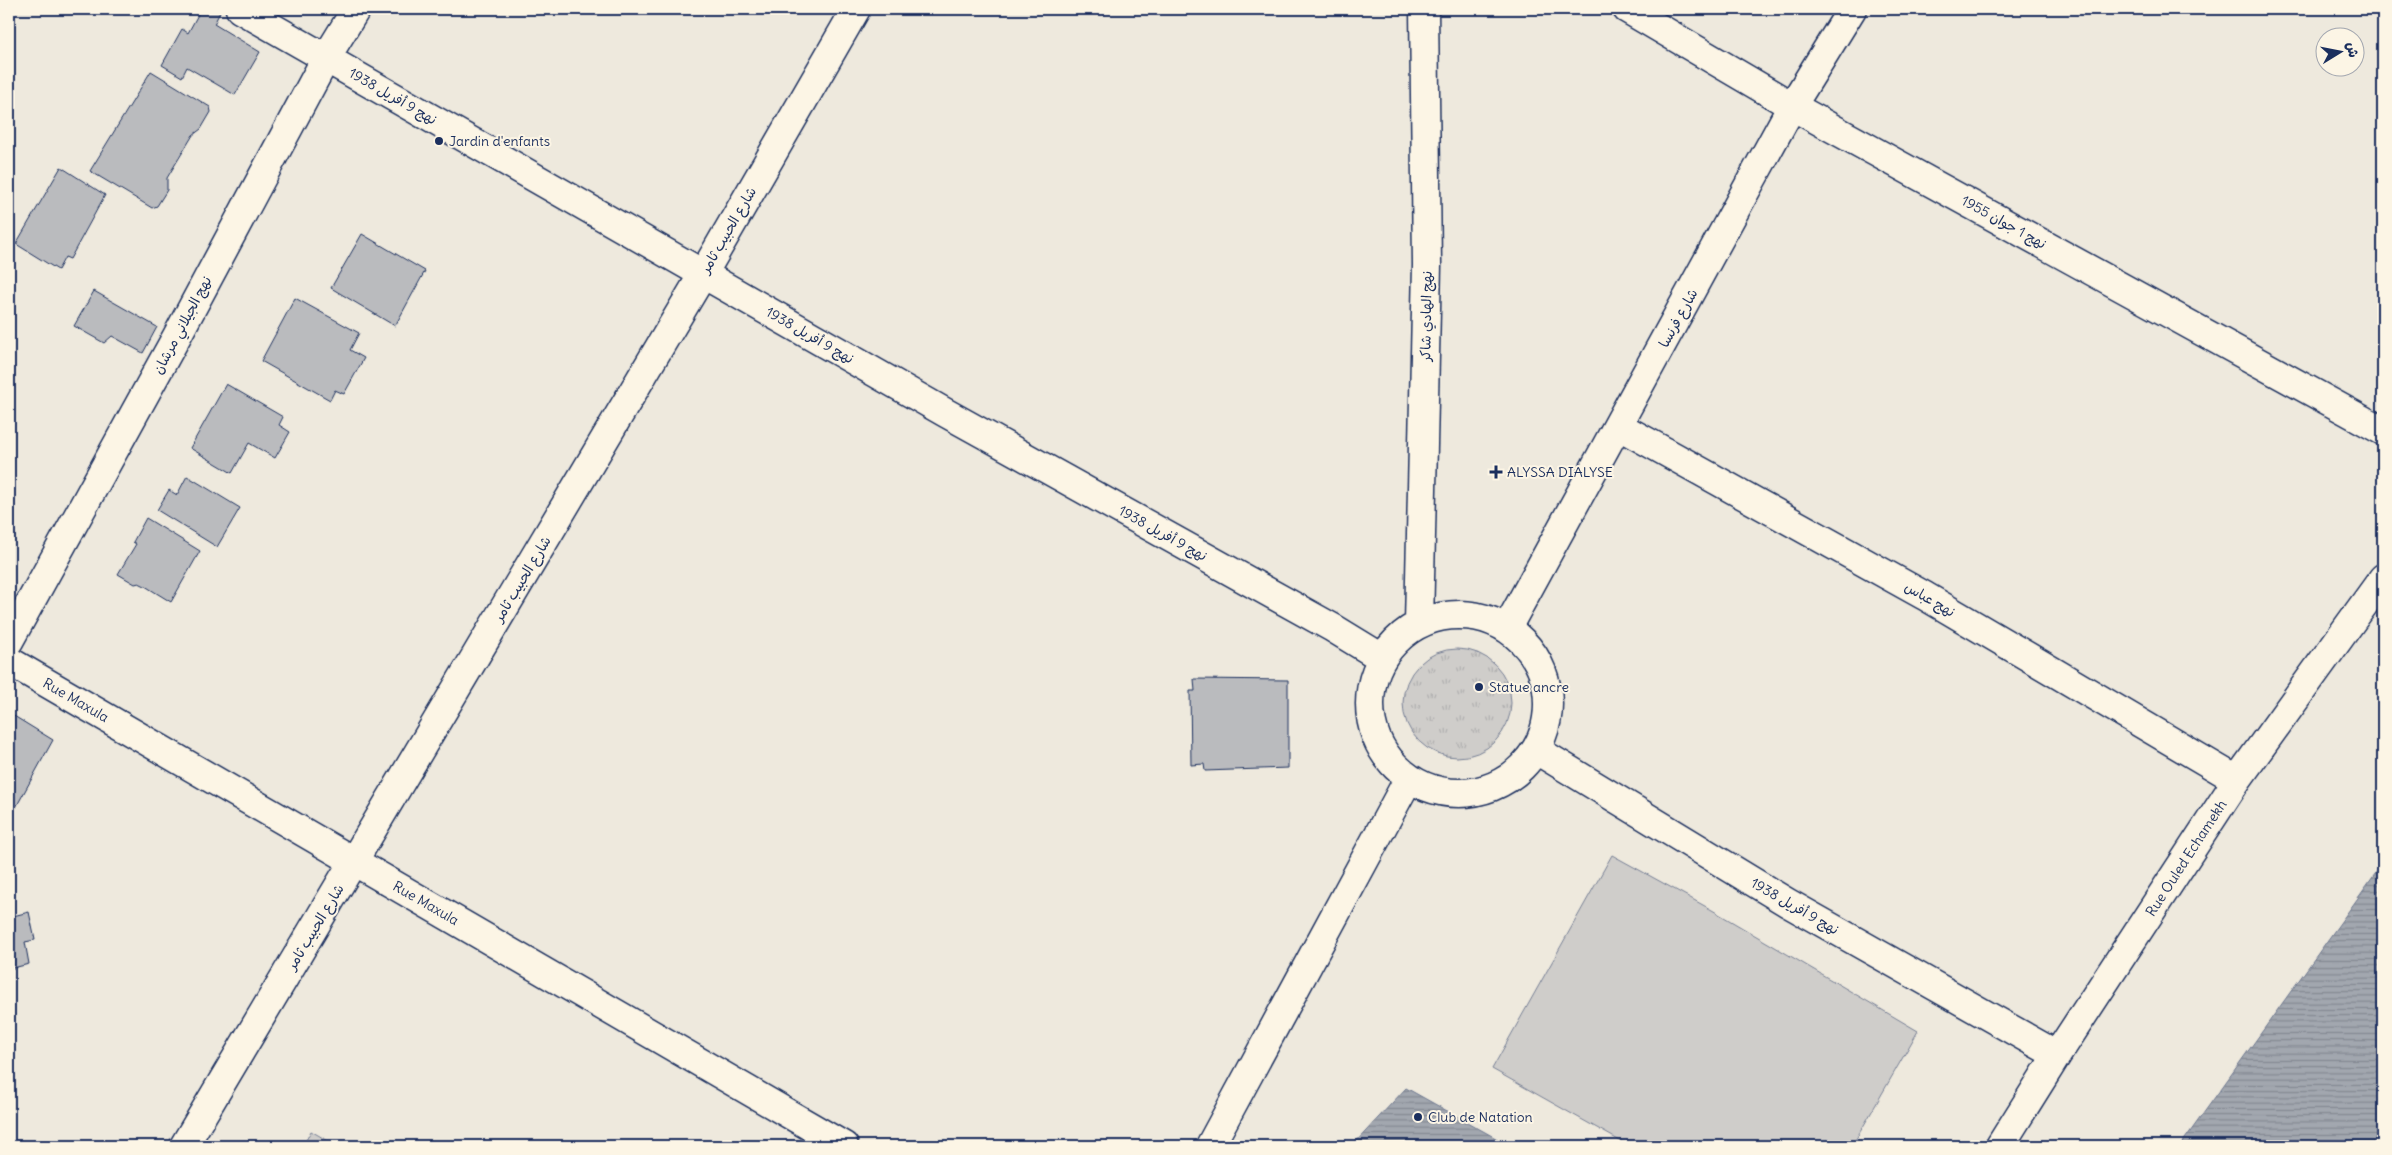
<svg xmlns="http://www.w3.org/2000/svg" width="2392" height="1155" font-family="Delius,'Playpen Sans Arabic',sans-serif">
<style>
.grass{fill:url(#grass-tufts);stroke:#757e94}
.pitch{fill:#cfcdca;stroke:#757e94}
.water{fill:url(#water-rules);stroke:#6c778f}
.building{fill:#babbbe;stroke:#1b2f5e}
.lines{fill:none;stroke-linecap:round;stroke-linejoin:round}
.minor-casing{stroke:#1b2f5e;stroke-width:31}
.minor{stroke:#fcf5e5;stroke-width:28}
.poi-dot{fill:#1b2f5e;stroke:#fcf5e5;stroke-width:2}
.labels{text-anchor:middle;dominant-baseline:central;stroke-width:4;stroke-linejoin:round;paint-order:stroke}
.street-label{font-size:14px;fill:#1b2f5e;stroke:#fcf5e5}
.poi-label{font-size:14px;fill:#1b2f5e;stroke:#fcf5e5;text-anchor:start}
</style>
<defs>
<pattern id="grass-tufts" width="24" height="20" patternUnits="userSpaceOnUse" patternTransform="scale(1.25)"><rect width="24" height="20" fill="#cfcdca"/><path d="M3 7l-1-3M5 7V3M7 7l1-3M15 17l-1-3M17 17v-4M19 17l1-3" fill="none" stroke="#b1b0b0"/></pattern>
<pattern id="water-rules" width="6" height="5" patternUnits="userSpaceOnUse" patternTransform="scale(1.25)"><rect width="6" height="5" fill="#a2a7af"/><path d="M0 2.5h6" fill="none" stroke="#838892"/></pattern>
</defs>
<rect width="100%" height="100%" fill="#eee9dd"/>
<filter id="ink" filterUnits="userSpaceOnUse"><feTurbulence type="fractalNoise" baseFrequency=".02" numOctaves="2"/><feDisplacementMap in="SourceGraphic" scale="10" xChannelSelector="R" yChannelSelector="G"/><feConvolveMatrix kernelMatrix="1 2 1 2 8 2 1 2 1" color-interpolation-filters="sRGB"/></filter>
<g filter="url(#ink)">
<path class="grass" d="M1403 703a54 54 0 1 1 108 0a54 54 0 1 1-108 0Z"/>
<path class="pitch" d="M1612 855 1712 910 1918 1031 1852 1146H1629L1492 1069Z
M311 1131 337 1146H303Z"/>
<path class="water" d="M2383 863V1146H2180Z
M1406 1088 1510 1146H1352Z"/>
<path class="building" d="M201 9H214L220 12 214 24 260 52 235 95 187 67 182 77 162 65 182 29 188 33Z
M151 71 210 107 211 112 201 129 193 135 167 178V190L157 206 152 208 90 171Z
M61 167 105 195 70 259 65 257 58 270 16 244Z
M362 234 425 271 395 326 331 288Z
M94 291 157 327 143 353 112 336 104 343 74 326Z
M295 298 359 333 350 350 364 358 344 394 335 390 330 400 261 361Z
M226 384 283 417 279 425 290 432 275 458 249 443 232 473 190 448Z
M187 476 240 508 217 547 157 510 169 490 177 495Z
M146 518 200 551 171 602 145 586 139 583 135 584 118 574 136 544 133 542Z
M1194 679 1288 680V768L1205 771 1204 764 1191 765 1190 691H1195Z
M9 713 53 740 9 820Z
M29 912 35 940 25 942 29 964 9 969V917Z"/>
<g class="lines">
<defs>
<path id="minor" d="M240 9 946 413 1333 628 1382 658
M1627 9 1792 106 2383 431
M1619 426 1925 596 2237 780
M1370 704a89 89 0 1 1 178 0a89 89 0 1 1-178 0Z
M1419 624 1427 265 1424 9
M1507 628 1792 106 1852 9
M9 641 177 336 326 58 356 9
M9 661 844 1146
M1538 751 1788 903 2057 1055
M184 1146 703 274 856 9
M1210 1146 1409 778
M2000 1146 2057 1055 2237 780 2383 578"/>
</defs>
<use href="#minor" class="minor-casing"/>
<use href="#minor" class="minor"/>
</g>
</g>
<g class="poi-dot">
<circle cx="439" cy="141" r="5"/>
<path d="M1493.5 464.5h5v5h5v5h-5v5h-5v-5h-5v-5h5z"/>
<circle cx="1479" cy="687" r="5"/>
<circle cx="1418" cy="1117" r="5"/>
</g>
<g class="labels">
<g class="street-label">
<text transform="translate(393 96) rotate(30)">نهج 9 أفريل 1938</text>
<text transform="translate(2004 222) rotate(29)">نهج 1 جوان 1955</text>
<text transform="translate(728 230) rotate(-60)">شارع الحبيب ثامر</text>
<text transform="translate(1426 316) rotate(-89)">نهج الهادي شاكر</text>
<text transform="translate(1678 318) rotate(-61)">شارع فرنسا</text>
<text transform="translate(182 325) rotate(-62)">نهج الجيلاني مرشان</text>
<text transform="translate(810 335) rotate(30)">نهج 9 أفريل 1938</text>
<text transform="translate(1163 533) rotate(29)">نهج 9 أفريل 1938</text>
<text transform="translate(522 579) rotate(-59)">شارع الحبيب ثامر</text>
<text transform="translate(1930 599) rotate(30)">نهج عباس</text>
<text transform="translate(76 700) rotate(30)">Rue Maxula</text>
<text transform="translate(2186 858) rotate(-57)">Rue Ouled Echamekh</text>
<text transform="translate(426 903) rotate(30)">Rue Maxula</text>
<text transform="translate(1795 906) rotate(30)">نهج 9 أفريل 1938</text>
<text transform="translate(315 927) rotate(-59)">شارع الحبيب ثامر</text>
</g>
<g class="poi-label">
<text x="449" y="141">Jardin d'enfants</text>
<text x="1507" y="472">ALYSSA DIALYSE</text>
<text x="1489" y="687">Statue ancre</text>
<text x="1428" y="1117">Club de Natation</text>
</g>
</g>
<rect width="2392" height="1155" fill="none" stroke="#fcf5e5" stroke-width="30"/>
<rect x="15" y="15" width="2362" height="1125" fill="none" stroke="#1b2f5e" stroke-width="2" filter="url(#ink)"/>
<g transform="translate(2340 52) rotate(80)"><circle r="24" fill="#fcf5e5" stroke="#a2a6af"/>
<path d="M0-4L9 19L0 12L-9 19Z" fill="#1b2f5e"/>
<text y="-8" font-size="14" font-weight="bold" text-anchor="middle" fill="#1b2f5e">ش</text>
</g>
</svg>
